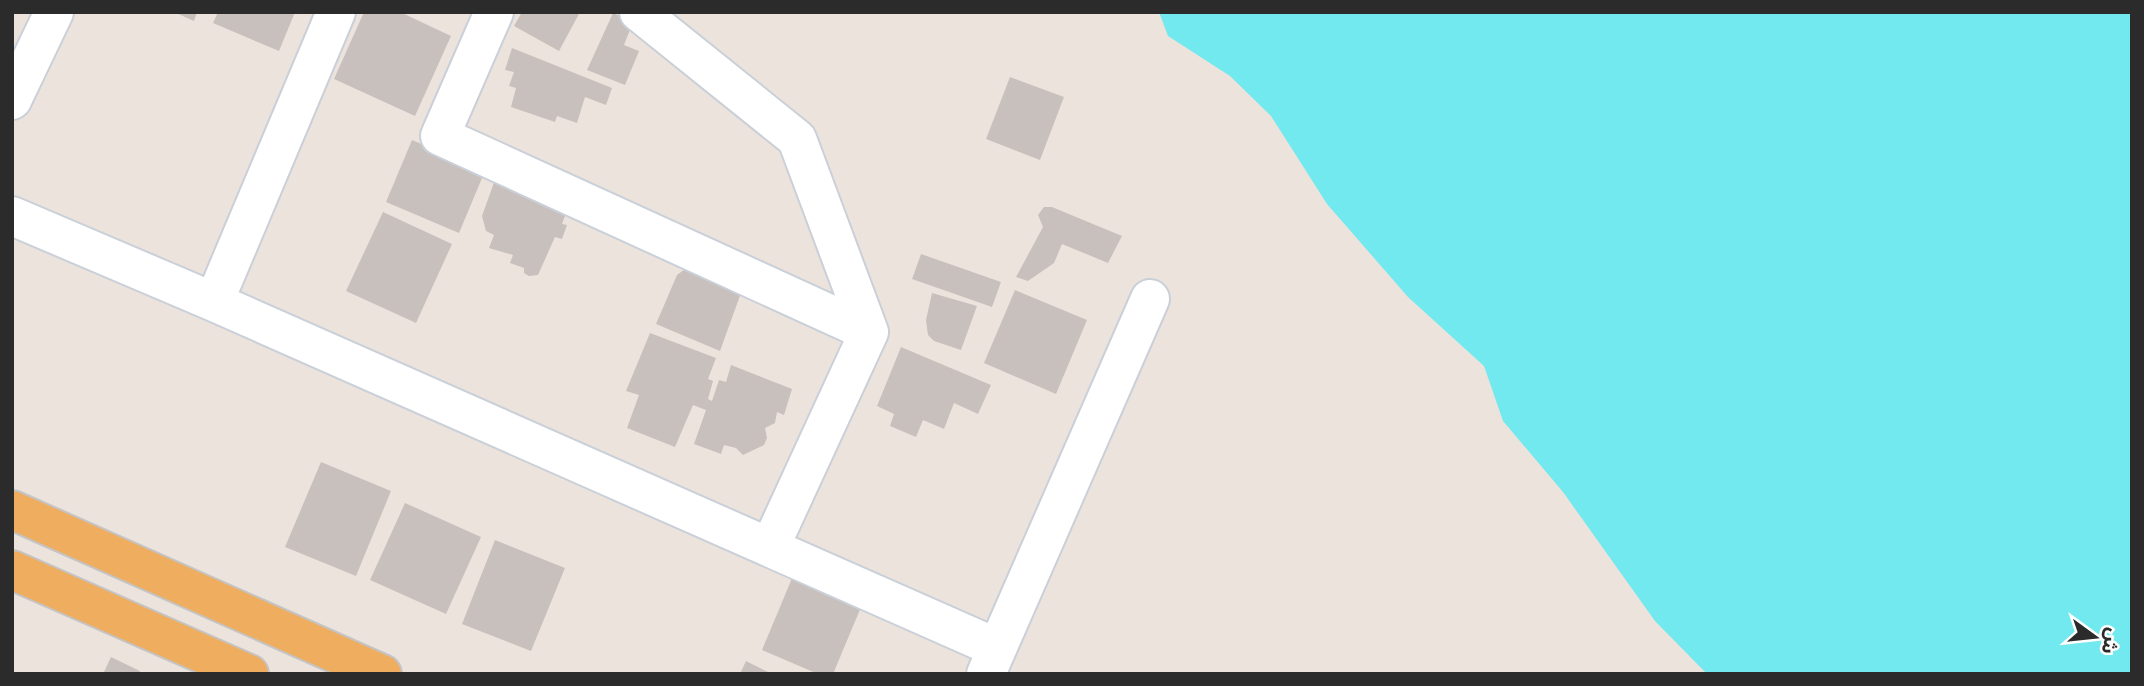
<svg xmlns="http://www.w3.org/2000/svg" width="2144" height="686" font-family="Raleway,'Noto Sans Arabic',sans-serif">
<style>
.water{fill:#71e9ee}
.building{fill:#c8c0bd}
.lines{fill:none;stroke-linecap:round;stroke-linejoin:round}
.minor-casing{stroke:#c9d0d8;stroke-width:42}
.major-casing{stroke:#c4c4c4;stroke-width:42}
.minor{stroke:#fff;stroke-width:38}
.major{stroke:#efad60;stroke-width:38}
</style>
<rect width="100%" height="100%" fill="#ede3dd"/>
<path class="water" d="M1159 12H2132V674H1707L1655 621 1563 492 1503 421 1484 366 1408 297 1327 204 1271 116 1230 76 1168 36Z"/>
<path class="building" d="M174 12H197L194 21Z
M218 12H295L279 51 213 23Z
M364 12H400L451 36 415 116 334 79Z
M522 12H580L559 51 514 26Z
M613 13 633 22 624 45 639 51 625 85 587 70Z
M512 48 612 88 606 105 585 97 577 123 557 116 555 122 511 107 516 88 509 86 514 72 505 70Z
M1010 77 1064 97 1040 160 986 139Z
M412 140 485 171 459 233 386 202Z
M497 174 569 205 562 224 567 225 562 239 555 237 538 275 529 276 524 273V268L510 263 513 255 489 248 494 235 486 231 482 216Z
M1044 207H1052L1122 236 1108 263 1062 244 1054 263 1028 281 1016 277 1043 227 1038 215Z
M383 212 452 244 416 323 346 291Z
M921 254 1001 282 992 307 912 279Z
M685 269 746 279 720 351 656 324 677 275Z
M1015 290 1087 320 1056 394 984 363Z
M932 293 977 306 961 350 934 341 928 335 926 320Z
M650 333 716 358 708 379 713 381 708 399 712 401 719 380 726 382 731 365 792 389 784 415 777 412 775 423 765 428 767 438 764 445 743 455 736 448 724 445 721 454 694 444 706 410 693 405 675 447 627 428 639 395 626 391Z
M901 347 991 385 978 414 954 403 944 429 923 420 916 437 890 426 894 414 877 406Z
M321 462 391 491 356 576 285 547Z
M405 503 481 537 446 614 370 580Z
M495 540 565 568 531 651 462 624Z
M795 571 864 600 833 674H818L762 650Z
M111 657 140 671 138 674H103Z
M746 661 772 674H740Z"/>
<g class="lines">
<defs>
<path id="minor" d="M494 12 440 136 869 332
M639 12 797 139 869 332 770 547
M12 100 54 12
M12 216 214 302 997 648
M214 302 336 12
M986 674 1150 299"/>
<path id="major" d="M12 510 382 674
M12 570 249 674"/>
</defs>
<use href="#minor" class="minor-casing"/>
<use href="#major" class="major-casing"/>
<use href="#minor" class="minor"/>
<use href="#major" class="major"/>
</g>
<rect width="2144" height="686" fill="none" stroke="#2b2b2b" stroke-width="28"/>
<g transform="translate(2095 637) rotate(105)" stroke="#ffffff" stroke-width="5" paint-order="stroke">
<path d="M0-5L12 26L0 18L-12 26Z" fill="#2b2b2b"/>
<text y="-10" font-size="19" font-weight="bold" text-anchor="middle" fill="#2b2b2b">ش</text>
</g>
</svg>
